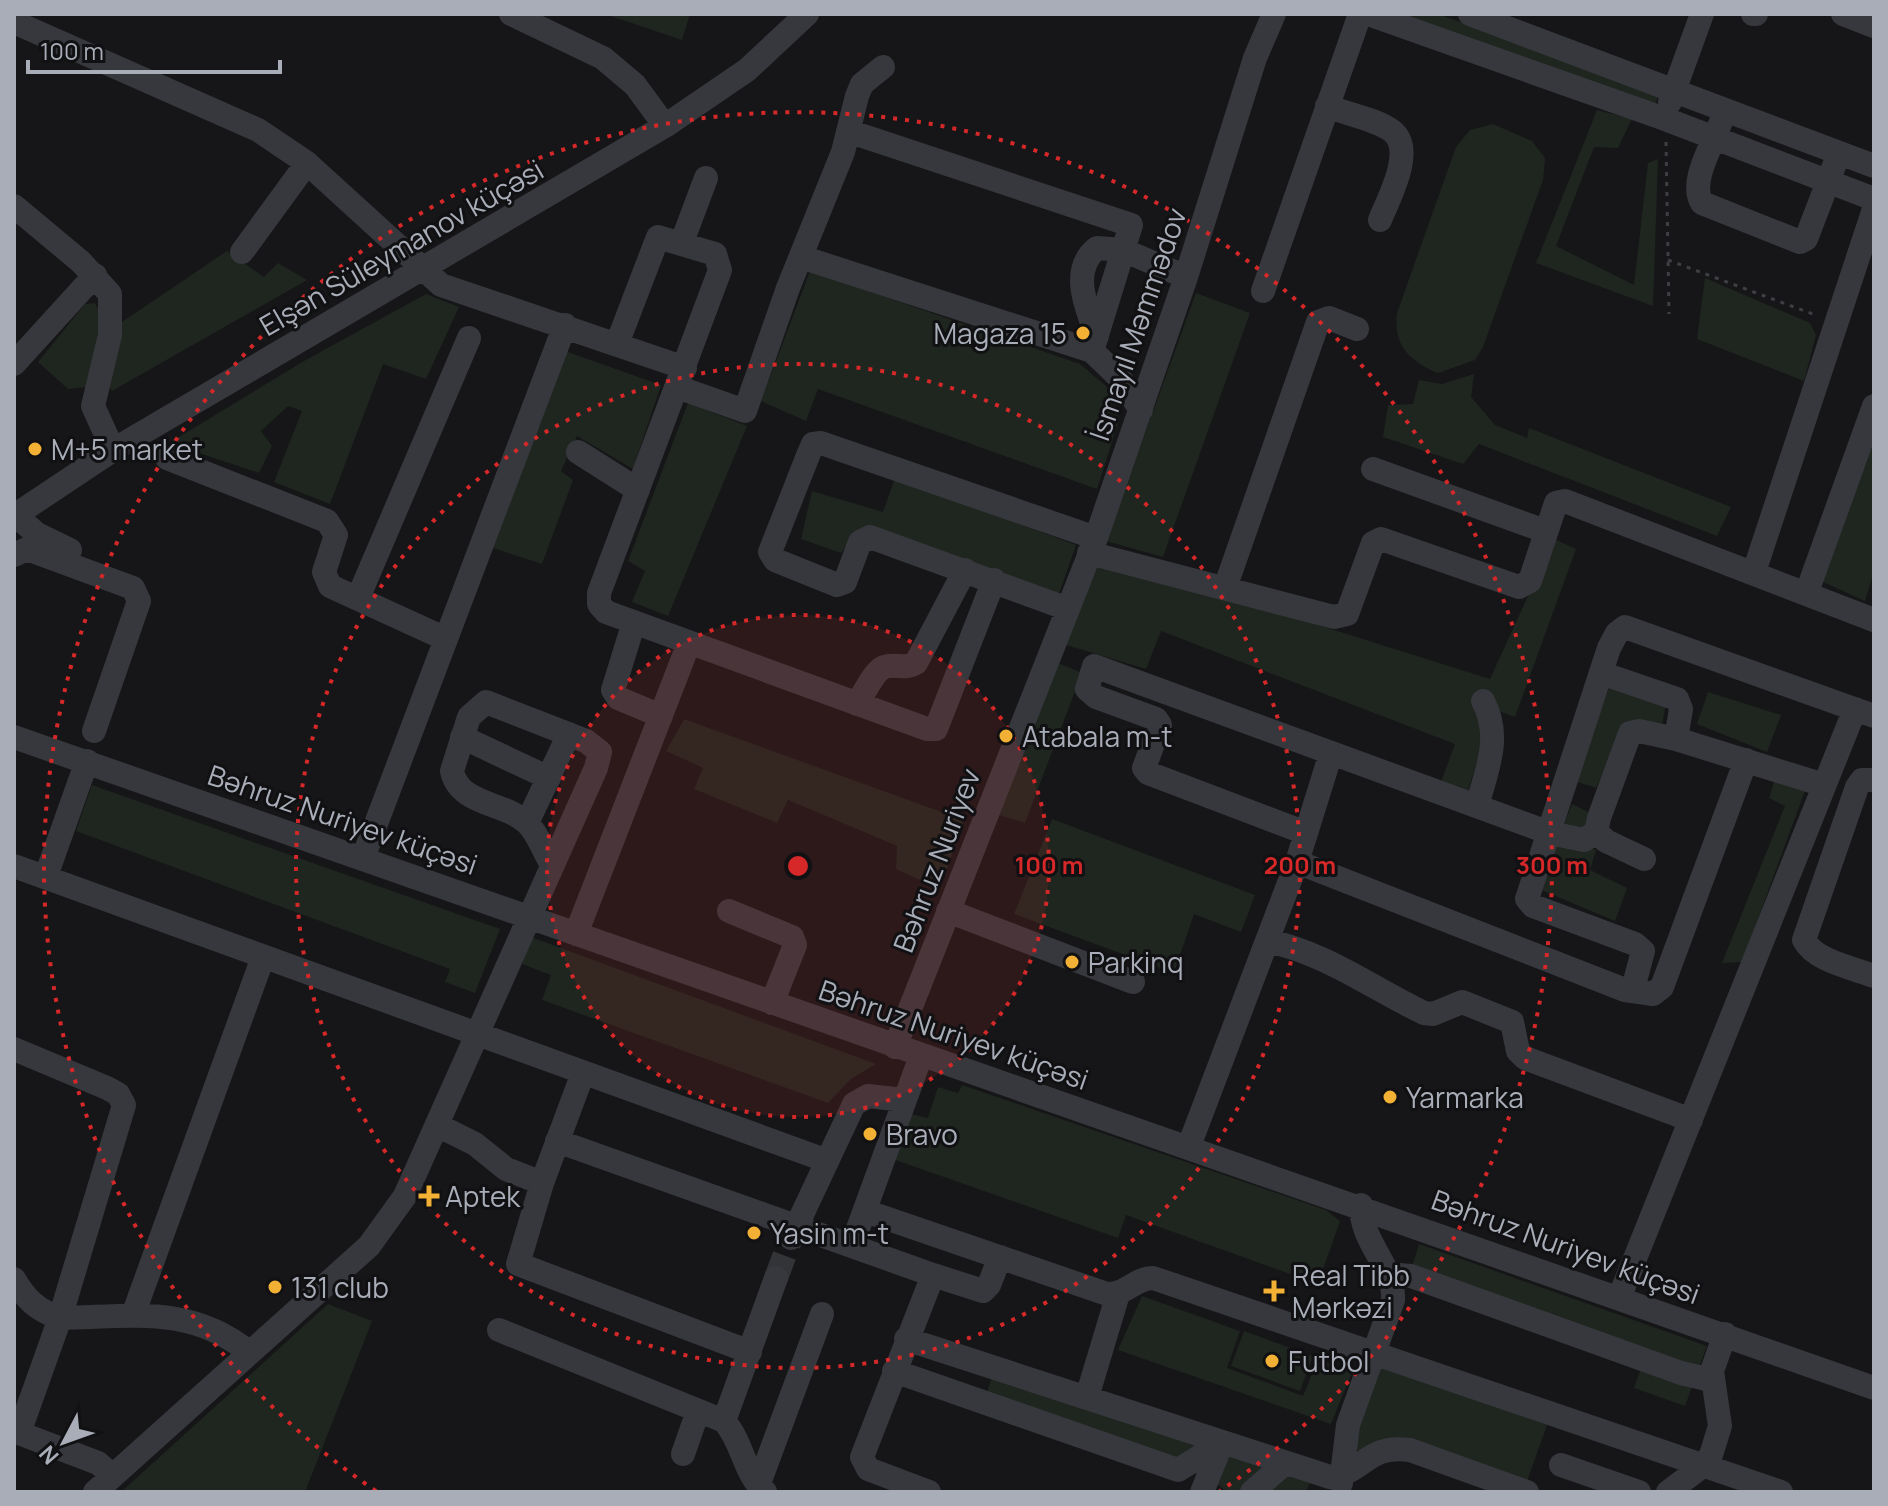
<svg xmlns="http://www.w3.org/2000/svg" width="1888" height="1506" font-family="Manrope,sans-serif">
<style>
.green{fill:#1e261f}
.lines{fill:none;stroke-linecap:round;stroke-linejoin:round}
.minor-tunnel{stroke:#333438;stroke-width:24;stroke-dasharray:24 12;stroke-linecap:butt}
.path{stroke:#3d3f44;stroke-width:3;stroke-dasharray:4 6;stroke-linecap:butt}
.minor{stroke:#37383d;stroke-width:24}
.ring{fill:none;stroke:#d62828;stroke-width:4;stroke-dasharray:4 8}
.poi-dot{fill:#f2b134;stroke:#111113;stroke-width:3}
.labels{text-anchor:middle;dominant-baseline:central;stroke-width:6;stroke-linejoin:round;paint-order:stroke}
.street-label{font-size:28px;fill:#a8adb8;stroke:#111113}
.poi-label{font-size:28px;fill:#a8adb8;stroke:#111113;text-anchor:start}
.centre{fill:#d62828;stroke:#111113;stroke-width:4}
.ring-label{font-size:24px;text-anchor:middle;font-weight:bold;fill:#d62828;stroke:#111113;stroke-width:6;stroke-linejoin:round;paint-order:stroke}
</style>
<rect width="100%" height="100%" fill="#161618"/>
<path class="green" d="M605 14H690L682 40Z
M1400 14H1438L1659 93 1655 106Z
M1597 110 1632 119 1618 148 1594 147 1556 246 1634 285 1648 163 1658 159 1653 306 1536 263Z
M1493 124 1532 141 1545 158 1543 180 1483 347 1475 360 1438 373C1410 361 1393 346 1397 313L1456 147 1470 130Z
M227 251 264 277 278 263 307 280 112 391 106 384 122 322Z
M810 271 1080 364 1114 393 1119 420 1097 489 818 389 806 421 761 401Z
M1705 278 1810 323 1816 335 1804 381 1697 339Z
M1196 293 1250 313 1163 557 1106 541Z
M426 294 459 307 426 379 383 364 330 504 274 482 302 411 288 406 261 431 272 446 259 473 169 443 304 361Z
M95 303 104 321 87 387 68 389 38 362 85 304Z
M565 351 661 385 633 469 577 436 561 471 573 480 542 564 493 548Z
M1474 374 1471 397 1495 425 1527 438 1529 428 1731 507 1717 536 1479 444 1463 464 1383 437 1388 405 1413 404 1419 380 1442 384Z
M688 403 747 426 668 616 632 602 645 571 628 561Z
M1874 440V571L1865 601 1821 581Z
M895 478 1076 545 1059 594 856 534 841 553 801 539 812 491 883 512Z
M1554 539 1576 549 1515 717 1493 709 1467 794 1441 782 1455 744 1161 631 1146 669 1063 644 1098 567 1315 624 1490 679Z
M1058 663 1082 673 1025 823 999 815Z
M1610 685 1666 703 1662 726 1627 723 1596 788 1575 781Z
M1708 692 1781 715 1767 752 1697 724Z
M684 719 964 820 940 889 896 869 897 846 788 800 777 823 694 789 703 768 666 751Z
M1775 779 1806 788 1742 962 1722 963 1785 806 1769 798Z
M92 785 500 929 475 993 445 982 450 969 76 831Z
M1572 804 1590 813 1579 842 1596 850 1590 870 1627 888 1615 921 1539 889Z
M1052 819 1255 895 1241 932 1194 914 1174 973 1014 914Z
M531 937 876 1064 851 1079 828 1103 542 1000 551 975 522 964Z
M962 1085 1326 1210 1340 1221 1318 1284 1126 1215 1118 1238 893 1159 911 1114 928 1118 938 1087 958 1093Z
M1419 1244 1707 1346 1685 1406 1634 1388 1645 1357 1411 1270Z
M1142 1296 1240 1331 1227 1368 1303 1396 1318 1359 1352 1372 1331 1424 1118 1350Z
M328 1304 372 1321 305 1492H121Z
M1244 1331 1313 1356 1300 1391 1231 1366Z
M1380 1365 1547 1425 1526 1484 1359 1452 1353 1445Z
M993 1373 1311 1480 1306 1492H1234L1223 1489 1199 1468 985 1399Z"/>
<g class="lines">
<path class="minor-tunnel" d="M776 1278 791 1238"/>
<path class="path" d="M1666 142 1669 314
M1668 260 1818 316"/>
<path class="minor" d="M511 14 603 58 635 85 665 126
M1368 14 1665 119 1874 199
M1470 14 1874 166
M1753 14H1756
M1843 14 1874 26
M14 22 258 130 307 163 441 285 685 368
M1670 102 1702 14
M1327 106C1346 114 1376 119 1392 131 1416 150 1388 199 1380 220
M1720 124C1712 146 1689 182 1702 203L1800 242 1806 239 1834 166
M848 131 1131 225 1092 351
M14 206 81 262 110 294V335L93 406 113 450
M682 242 706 178
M242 252 307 163
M801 257 1092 351 1119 377 1141 410
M1263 291 1360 14
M1097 336C1087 309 1069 270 1097 248L1123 250 1186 277
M617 344 658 237 715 254 720 270 599 593V604L606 612 927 729H936L994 580
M14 364 95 275
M677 387 745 411 788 288 843 152 857 96 862 84 883 67
M578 452 638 490
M167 458 327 521 336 535 324 572 330 586 446 639
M1373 469 1545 531
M15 515 37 534 70 550
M14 516 113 450 665 126 747 70 807 14
M1089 553 1334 617 1347 614 1373 543 1381 539 1519 587 1530 581 1556 503 1565 501 1874 620
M14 555 27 549 133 588 139 601 94 731
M1754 572 1874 209
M1225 588 1318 322 1329 318 1357 329
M1807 592 1874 406
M358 598 469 338
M1068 609 870 537 860 542 845 582 837 585 775 560 770 552 809 453 813 444 821 443 1096 538
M634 622 613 690 618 698 661 716
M1601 673 1677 699 1681 709 1676 739 1824 785
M857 704C864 694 873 672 884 667 895 663 905 670 916 663L965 570
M14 737 1874 1388
M462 737 549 778
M1874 780H1862L1857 787 1804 940C1815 961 1853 968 1874 976
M1477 806C1487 769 1502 737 1483 701
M527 823 569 734
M1306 833 1148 773 1144 768 1160 725 1156 719 1096 697 1087 689 1094 666 1550 833 1584 840 1596 832
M363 858 565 325
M1644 859 1606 841 1596 832 1599 818 1630 733 1639 731 1676 739
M1297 862 1625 990 1634 985 1643 951 1635 944 1533 906 1527 899 1609 648 1617 633 1625 627 1874 716
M14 866 825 1160
M46 876 87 761
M729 911 792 937 795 945 772 1003
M948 911 1133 982
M576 934 689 643
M1267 941C1324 952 1372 988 1424 1013L1433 1014 1462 1002 1512 1022 1518 1051 1525 1058 1691 1120
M1625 990 1653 994 1662 987 1746 760
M895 1047 1096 538 1186 277 1255 58 1274 14
M14 1049 107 1088 118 1094 124 1105 60 1318 19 1433 98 1463 113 1476
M583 1073 542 1183 518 1264 750 1352
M439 1126 475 1144 506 1169 542 1183
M557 1141 933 1275 862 1457 868 1469 929 1492
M1189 1146 1297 862 1331 753
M865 1211 1107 1294C1126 1295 1135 1278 1153 1278L1781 1492
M791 1238 854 1104 868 1096 904 1100
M852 1245 921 1056
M1388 1274 1411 1276 1681 1373 1711 1380
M933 1275 983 1291 989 1285 1000 1257
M14 1279C26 1300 37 1310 60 1318 132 1317 190 1304 250 1353
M1620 1296 1855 709
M133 1315 263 957
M499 1330 724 1421C743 1442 743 1472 765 1492
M906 1339 1330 1477C1365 1472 1367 1444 1410 1450L1527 1492
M894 1371 1178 1470 1222 1443
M1087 1397 1118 1294
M724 1421 776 1278
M683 1454 698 1411
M1561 1465 1639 1492
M1341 1483 1348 1425 1393 1300C1395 1266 1361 1244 1361 1205
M758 1486 822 1314
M95 1492 369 1246 405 1196 596 768 600 752 586 741 486 702 469 717 452 771C459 806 507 802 528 824 538 834 544 852 551 863
M1202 1492 1222 1443
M1252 1492 1285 1463
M1668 1492 1704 1465 1711 1455 1720 1426 1712 1371 1725 1334"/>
</g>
<circle cx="798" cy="866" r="251" fill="#d62828" fill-opacity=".12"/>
<g class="ring">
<circle cx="798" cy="866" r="251"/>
<circle cx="798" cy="866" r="502"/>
<path d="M376 1491A754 754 0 1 1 1220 1491"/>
</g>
<g class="poi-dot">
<circle cx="1083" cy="333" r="8"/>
<circle cx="35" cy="449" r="8"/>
<circle cx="1006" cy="736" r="8"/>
<circle cx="1072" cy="962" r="8"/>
<circle cx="1390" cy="1097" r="8"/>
<circle cx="870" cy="1134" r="8"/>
<path d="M425 1184h8v8h8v8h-8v8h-8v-8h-8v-8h8z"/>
<circle cx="754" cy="1233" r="8"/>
<circle cx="275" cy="1287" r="8"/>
<path d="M1270 1279h8v8h8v8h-8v8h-8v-8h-8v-8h8z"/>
<circle cx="1272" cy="1361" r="8"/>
</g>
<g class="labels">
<g class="street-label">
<text transform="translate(401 247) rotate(-30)">Elşən Süleymanov küçəsi</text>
<text transform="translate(1137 324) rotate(-71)">İsmayıl Məmmədov</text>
<text transform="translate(343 819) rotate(19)">Bəhruz Nuriyev küçəsi</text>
<text transform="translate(936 860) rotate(-69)">Bəhruz Nuriyev</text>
<text transform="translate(954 1034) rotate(19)">Bəhruz Nuriyev küçəsi</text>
<text transform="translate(1566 1246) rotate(20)">Bəhruz Nuriyev küçəsi</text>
</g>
<g class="poi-label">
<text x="1067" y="333" text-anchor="end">Magaza 15</text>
<text x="51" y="449">М+5 market</text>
<text x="1022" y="736">Atabala m-t</text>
<text x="1088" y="962">Parkinq</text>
<text x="1406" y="1097">Yarmarka</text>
<text x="886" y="1134">Bravo</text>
<text x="445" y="1196">Aptek</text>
<text x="770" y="1233">Yasin m-t</text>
<text x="1292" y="1275">Real Tibb<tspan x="1292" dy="32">Mərkəzi</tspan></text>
<text x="291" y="1287">131 club</text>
<text x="1288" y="1361">Futbol</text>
</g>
</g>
<circle cx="798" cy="866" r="12" class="centre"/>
<g class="ring-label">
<text x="1049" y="874">100 m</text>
<text x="1300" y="874">200 m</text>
<text x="1552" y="874">300 m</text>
</g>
<rect width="1888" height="1506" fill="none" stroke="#a8adb8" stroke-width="32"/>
<g transform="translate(64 1442) rotate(229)" stroke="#111113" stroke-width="6" paint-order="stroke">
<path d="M0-6L14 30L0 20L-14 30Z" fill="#a8adb8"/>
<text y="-12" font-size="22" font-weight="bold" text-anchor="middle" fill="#a8adb8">N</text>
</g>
<path d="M28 60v12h252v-12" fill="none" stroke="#a8adb8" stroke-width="4"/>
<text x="40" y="60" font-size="24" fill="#a8adb8" stroke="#111113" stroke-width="6" paint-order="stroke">100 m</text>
</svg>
